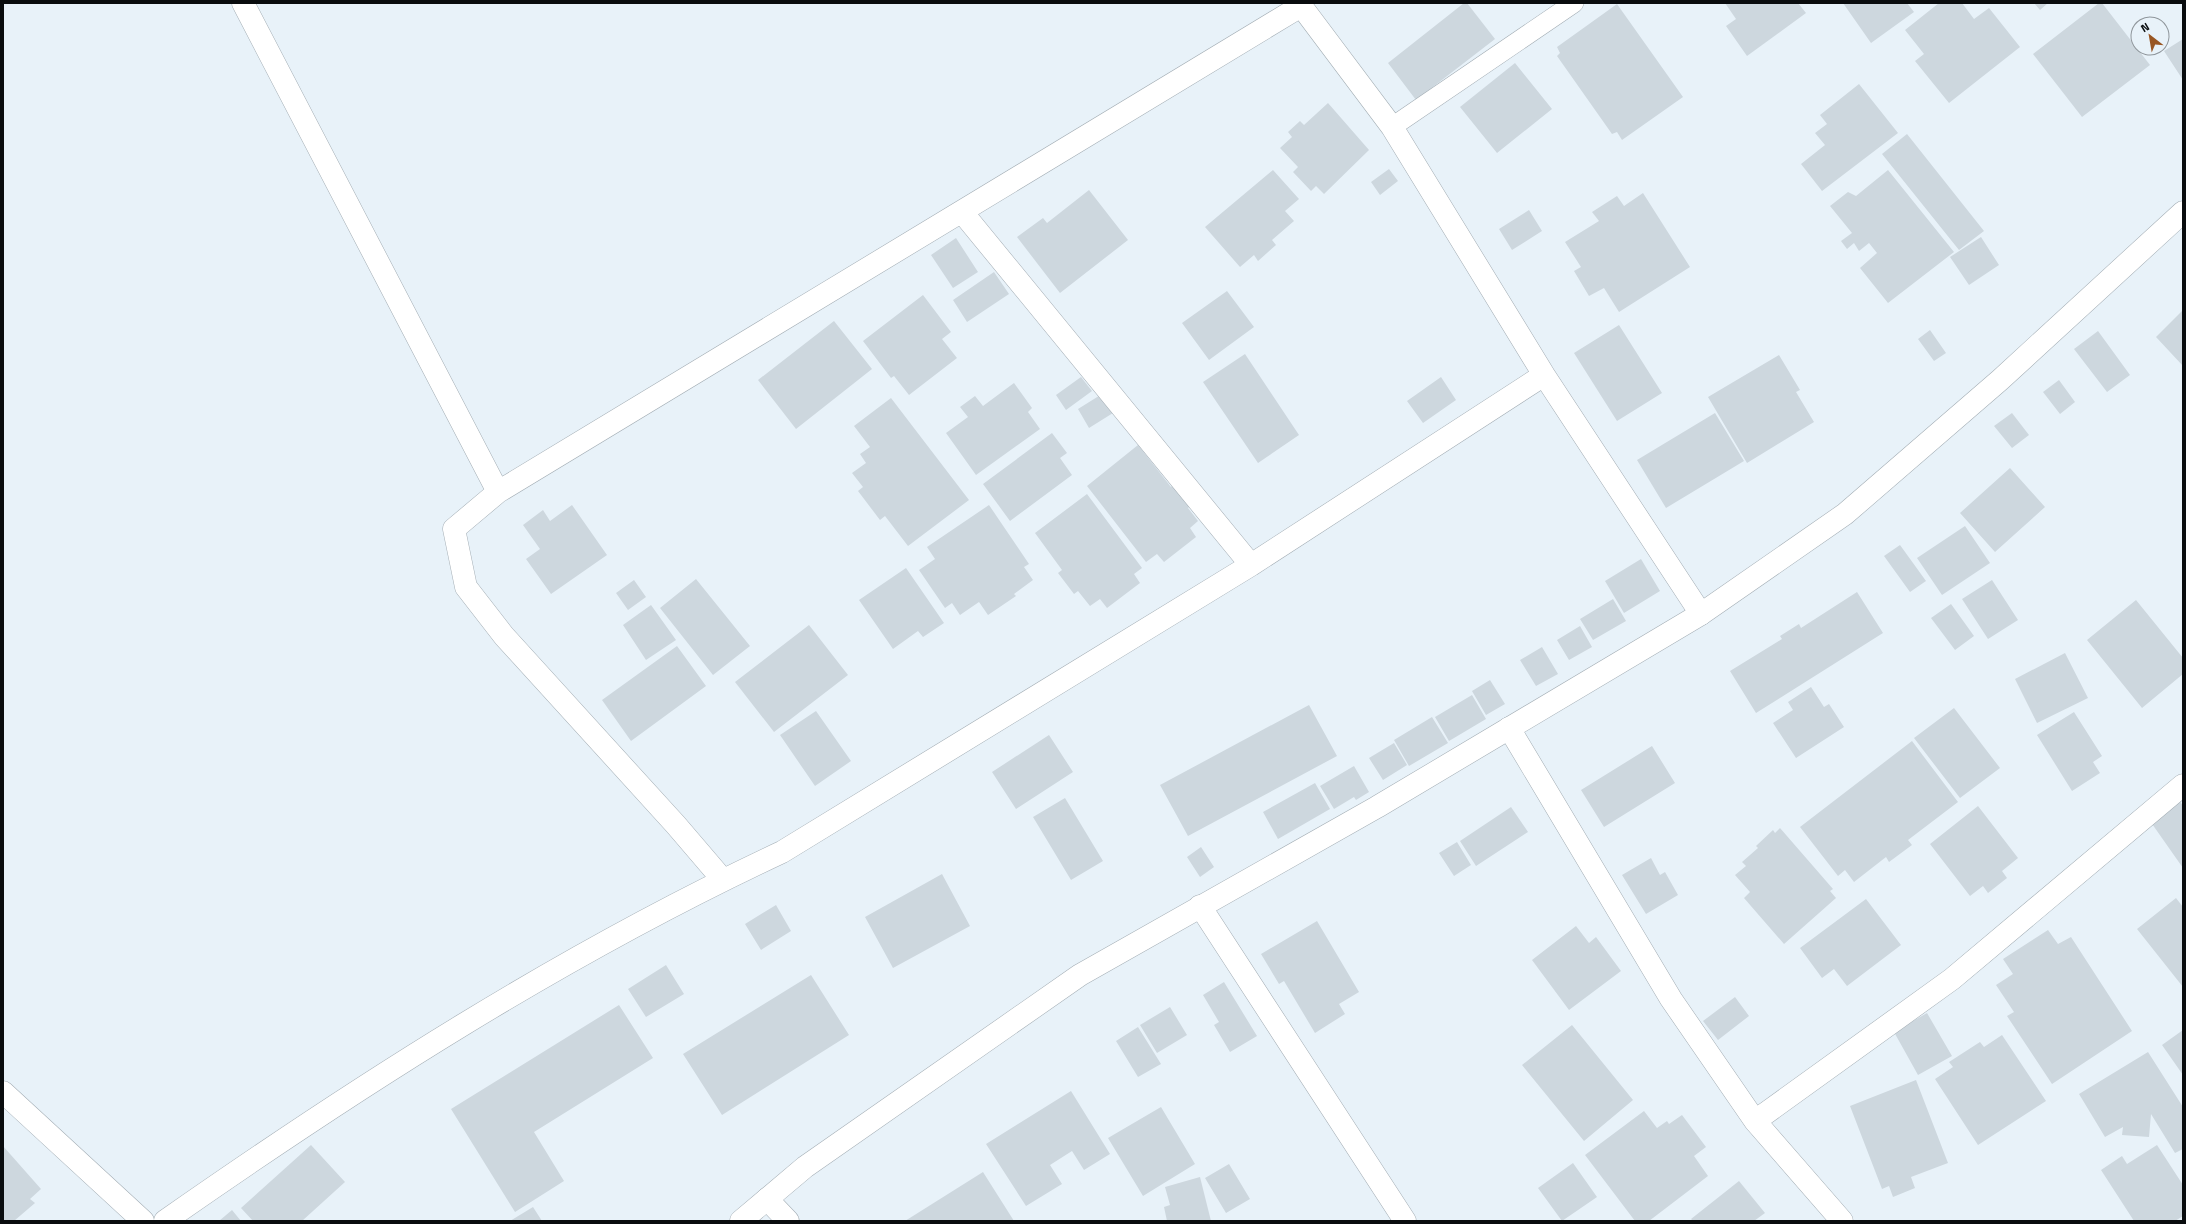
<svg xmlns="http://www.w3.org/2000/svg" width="2186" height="1224" font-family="'Titillium Web',sans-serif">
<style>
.building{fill:#cdd7de}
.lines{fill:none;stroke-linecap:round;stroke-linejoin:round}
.service-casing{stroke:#a3adb4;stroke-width:20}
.minor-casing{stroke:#a3adb4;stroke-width:23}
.tertiary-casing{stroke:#a3adb4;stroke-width:23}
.service{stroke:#fff;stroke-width:19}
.minor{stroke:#fff;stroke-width:22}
.tertiary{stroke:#fff;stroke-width:22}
</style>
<rect width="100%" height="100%" fill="#e8f2f9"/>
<path class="building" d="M1464 3H1467L1495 39 1416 100 1388 63Z
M1725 3H1798L1806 13 1747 56 1726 26 1736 19Z
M1843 3H1907L1914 12 1871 43Z
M1939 3H1962L1974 19 1989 8 2020 47 1949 103 1915 61 1924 54 1905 30Z
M2034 3H2048L2040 10Z
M2099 3H2102L2150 65 2082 117 2033 54Z
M1617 4 1683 97 1622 140 1617 132 1612 134 1557 56 1560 53 1557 47Z
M2183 39V80L2164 51Z
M1515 63 1552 109 1497 153 1460 107Z
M1859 84 1898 133 1822 191 1801 164 1825 145 1815 133 1827 124 1820 115Z
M1328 103 1369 150 1324 194 1316 186 1311 191 1293 172 1298 167 1280 148 1292 137 1288 132 1300 121 1304 125Z
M1907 134 1984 231 1959 250 1882 154Z
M1389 169 1398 181 1380 195 1371 182Z
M1273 170 1299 199 1285 211 1294 221 1272 240 1276 245 1258 261 1254 255 1240 267 1205 227Z
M1888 170 1954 252 1888 303 1860 268 1877 253 1869 243 1859 251 1854 243 1847 249 1841 241 1852 233 1830 206 1848 192 1856 196Z
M1089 190 1128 240 1060 293 1017 237 1043 218 1047 223Z
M1643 193 1690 267 1619 312 1604 288 1589 296 1574 271 1581 267 1565 242 1599 221 1592 212 1617 196 1624 206Z
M1529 210 1542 231 1512 250 1499 229Z
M1981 237 1999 265 1969 285 1950 257Z
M956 238 978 272 953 288 931 255Z
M994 272 1009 294 967 322 953 300Z
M1227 291 1254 327 1209 360 1182 323Z
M923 295 951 332 942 339 957 358 909 395 894 376 891 378 863 341Z
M2183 310V366L2156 337Z
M834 321 872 369 796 429 758 380Z
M1619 325 1662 393 1617 421 1574 353Z
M1930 330 1946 353 1934 361 1918 339Z
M2098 331 2130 375 2107 392 2074 349Z
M1245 354 1299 435 1258 463 1203 382Z
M1779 355 1800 390 1796 392 1814 422 1747 463 1708 397Z
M1081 377 1092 391 1066 410 1056 395Z
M1441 377 1456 400 1423 423 1407 401Z
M2059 380 2075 402 2060 414 2043 392Z
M1014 383 1032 408 1028 412 1040 429 976 475 946 433 968 417 960 407 975 396 983 406Z
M1102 394 1113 413 1089 428 1078 409Z
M891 398 969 500 908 546 885 516 880 520 858 491 863 487 852 473 866 463 860 454 870 447 854 426Z
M1715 413 1744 461 1666 508 1637 460Z
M2012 413 2029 435 2012 448 1994 426Z
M1052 433 1067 453 1060 458 1072 475 1010 521 983 484Z
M1138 445 1171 487 1173 485 1190 506 1188 508 1198 521 1190 528 1196 537 1164 562 1157 554 1146 562 1087 486Z
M2010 468 2045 507 1995 552 1960 513Z
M1087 494 1142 568 1134 574 1140 583 1107 608 1100 599 1090 606 1078 591 1074 594 1058 573 1062 570 1035 533Z
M572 505 607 555 551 594 526 559 540 549 523 525 543 510 550 521Z
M989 505 1029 564 1024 567 1033 580 1014 594 1016 596 988 615 979 602 960 615 952 603 945 608 919 570 935 559 927 547Z
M1965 526 1990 563 1942 595 1917 558Z
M1900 545 1926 581 1910 592 1884 556Z
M1641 559 1660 591 1624 613 1605 581Z
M906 568 944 623 923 637 918 631 893 649 859 600Z
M696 579 750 646 713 675 660 608Z
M634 580 646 597 628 610 616 593Z
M1992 580 2018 620 1988 639 1962 599Z
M1857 592 1883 633 1756 713 1730 671 1782 639 1780 636 1799 624 1801 628Z
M1613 599 1626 621 1593 640 1580 619Z
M2136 600 2183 658V674L2142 708 2087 640Z
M1951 604 1974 636 1955 650 1931 618Z
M651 605 676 640 646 660 623 625Z
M809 625 848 675 774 732 735 682Z
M1580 626 1592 647 1569 660 1557 640Z
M677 646 706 686 631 741 602 700Z
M1542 647 1558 674 1536 686 1520 660Z
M2065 653 2088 698 2037 723 2015 679Z
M1490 680 1505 704 1486 715 1472 691Z
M1811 687 1824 707 1829 704 1844 727 1796 758 1773 723 1793 710 1788 702Z
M1472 695 1486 719 1449 741 1435 717Z
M1309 705 1337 756 1188 836 1160 785Z
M1954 708 2000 768 1960 798 1914 738Z
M816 711 851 761 815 786 780 735Z
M2074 712 2102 756 2093 762 2100 773 2072 791 2037 735Z
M1432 717 1448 743 1409 766 1394 740Z
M1049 735 1073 772 1016 809 992 772Z
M1912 741 1958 802 1908 840 1912 845 1889 862 1886 857 1854 882 1845 870 1838 876 1800 827Z
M1394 743 1407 765 1383 780 1369 758Z
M1652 746 1675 783 1604 827 1581 790Z
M1354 766 1369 792 1356 800 1354 797 1334 809 1320 786Z
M1315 783 1330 809 1278 839 1263 812Z
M1065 798 1103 861 1071 880 1033 817Z
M2179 800 2183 806V868L2150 821Z
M1978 806 2018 858 2002 871 2007 878 1988 893 1983 886 1970 896 1930 844Z
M1511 807 1528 832 1476 866 1460 841Z
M1780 828 1833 889 1830 891 1836 898 1784 944 1744 898 1750 892 1735 875 1746 866 1742 862 1758 848 1756 846 1773 830 1775 833Z
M1457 842 1471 865 1454 876 1439 853Z
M1201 847 1214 867 1200 877 1187 857Z
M1651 858 1660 875 1665 872 1678 895 1646 914 1622 875Z
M942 874 970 926 893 968 865 917Z
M2176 898 2183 907V987L2137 929Z
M1866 899 1901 945 1847 986 1834 969 1822 978 1800 948Z
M776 905 791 931 761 950 745 924Z
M1317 921 1359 992 1339 1004 1345 1014 1315 1033 1284 981 1279 984 1261 954Z
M1576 926 1589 943 1596 937 1621 971 1569 1010 1532 960Z
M2048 930 2058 944 2071 937 2132 1031 2052 1084 2007 1016 2014 1012 1996 985 2013 974 2003 959Z
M666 965 684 994 646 1017 628 989Z
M811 975 849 1035 722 1115 683 1054Z
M1224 982 1257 1036 1230 1052 1214 1025 1219 1022 1203 995Z
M1735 997 1749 1016 1718 1040 1703 1021Z
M619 1005 653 1058 534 1132 564 1181 515 1212 451 1109Z
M1170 1007 1187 1035 1157 1053 1140 1025Z
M1927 1013 1952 1056 1918 1075 1894 1032Z
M1572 1025 1633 1100 1584 1141 1522 1065Z
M1138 1027 1161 1064 1138 1077 1116 1041Z
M2183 1030V1075L2162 1045Z
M2002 1035 2046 1101 1978 1145 1935 1079 1953 1067 1949 1062 1980 1042 1984 1047Z
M2148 1052 2183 1107V1149L2175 1153 2151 1114 2149 1137 2122 1135 2123 1127 2105 1137 2079 1094Z
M1916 1080 1948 1163 1911 1177 1915 1188 1893 1197 1889 1186 1882 1189 1850 1106Z
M1071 1091 1110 1154 1084 1170 1072 1151 1050 1165 1062 1184 1026 1206 986 1144Z
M1161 1107 1195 1164 1143 1196 1108 1138Z
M1644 1111 1657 1128 1667 1121 1669 1124 1682 1115 1706 1147 1694 1156 1708 1176 1649 1221H1635L1585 1155Z
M311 1145 345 1182 302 1221H253L241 1208Z
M2157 1145 2183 1185V1216L2175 1221H2134L2101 1170 2122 1156 2127 1164Z
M3 1146 41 1189 30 1199 35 1203 14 1221H3Z
M1573 1163 1597 1197 1562 1221 1538 1188Z
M1229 1164 1250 1199 1226 1213 1205 1178Z
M983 1172 1014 1221H905Z
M1200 1177 1211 1221H1167L1164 1207 1170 1205 1165 1187Z
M1739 1181 1765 1213 1754 1221H1693L1691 1219Z
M533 1207 542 1221H510Z
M232 1210 241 1221H219Z"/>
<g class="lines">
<defs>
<path id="service" d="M1392 127 1574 3"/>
<path id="minor" d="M243 3 498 492
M1299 3 1392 127 1544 375 1701 614
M962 212 1251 565
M1509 728 1671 999 1755 1121 1842 1221
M723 880 676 825 504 636 466 587 454 529 498 492 1301 6
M1200 906 1405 1221
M3 1092 143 1221
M1755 1121 1952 979 2183 785
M767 1199 788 1221
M165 1221C361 1084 564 954 782 852L1251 565 1544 375"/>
<path id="tertiary" d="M741 1221 805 1167 1080 975 1377 807 1701 614 1845 514 2000 380 2183 212"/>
</defs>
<use href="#service" class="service-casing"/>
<use href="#minor" class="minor-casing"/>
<use href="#tertiary" class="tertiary-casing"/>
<use href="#service" class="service"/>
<use href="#minor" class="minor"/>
<use href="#tertiary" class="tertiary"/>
</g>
<rect width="2186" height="1224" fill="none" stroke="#090c0e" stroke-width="8"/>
<g transform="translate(2150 36) rotate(329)"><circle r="19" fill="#e8f2f9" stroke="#8f969b"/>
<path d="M0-3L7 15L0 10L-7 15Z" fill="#985623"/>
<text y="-6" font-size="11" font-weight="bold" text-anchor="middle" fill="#090c0e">N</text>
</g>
</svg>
